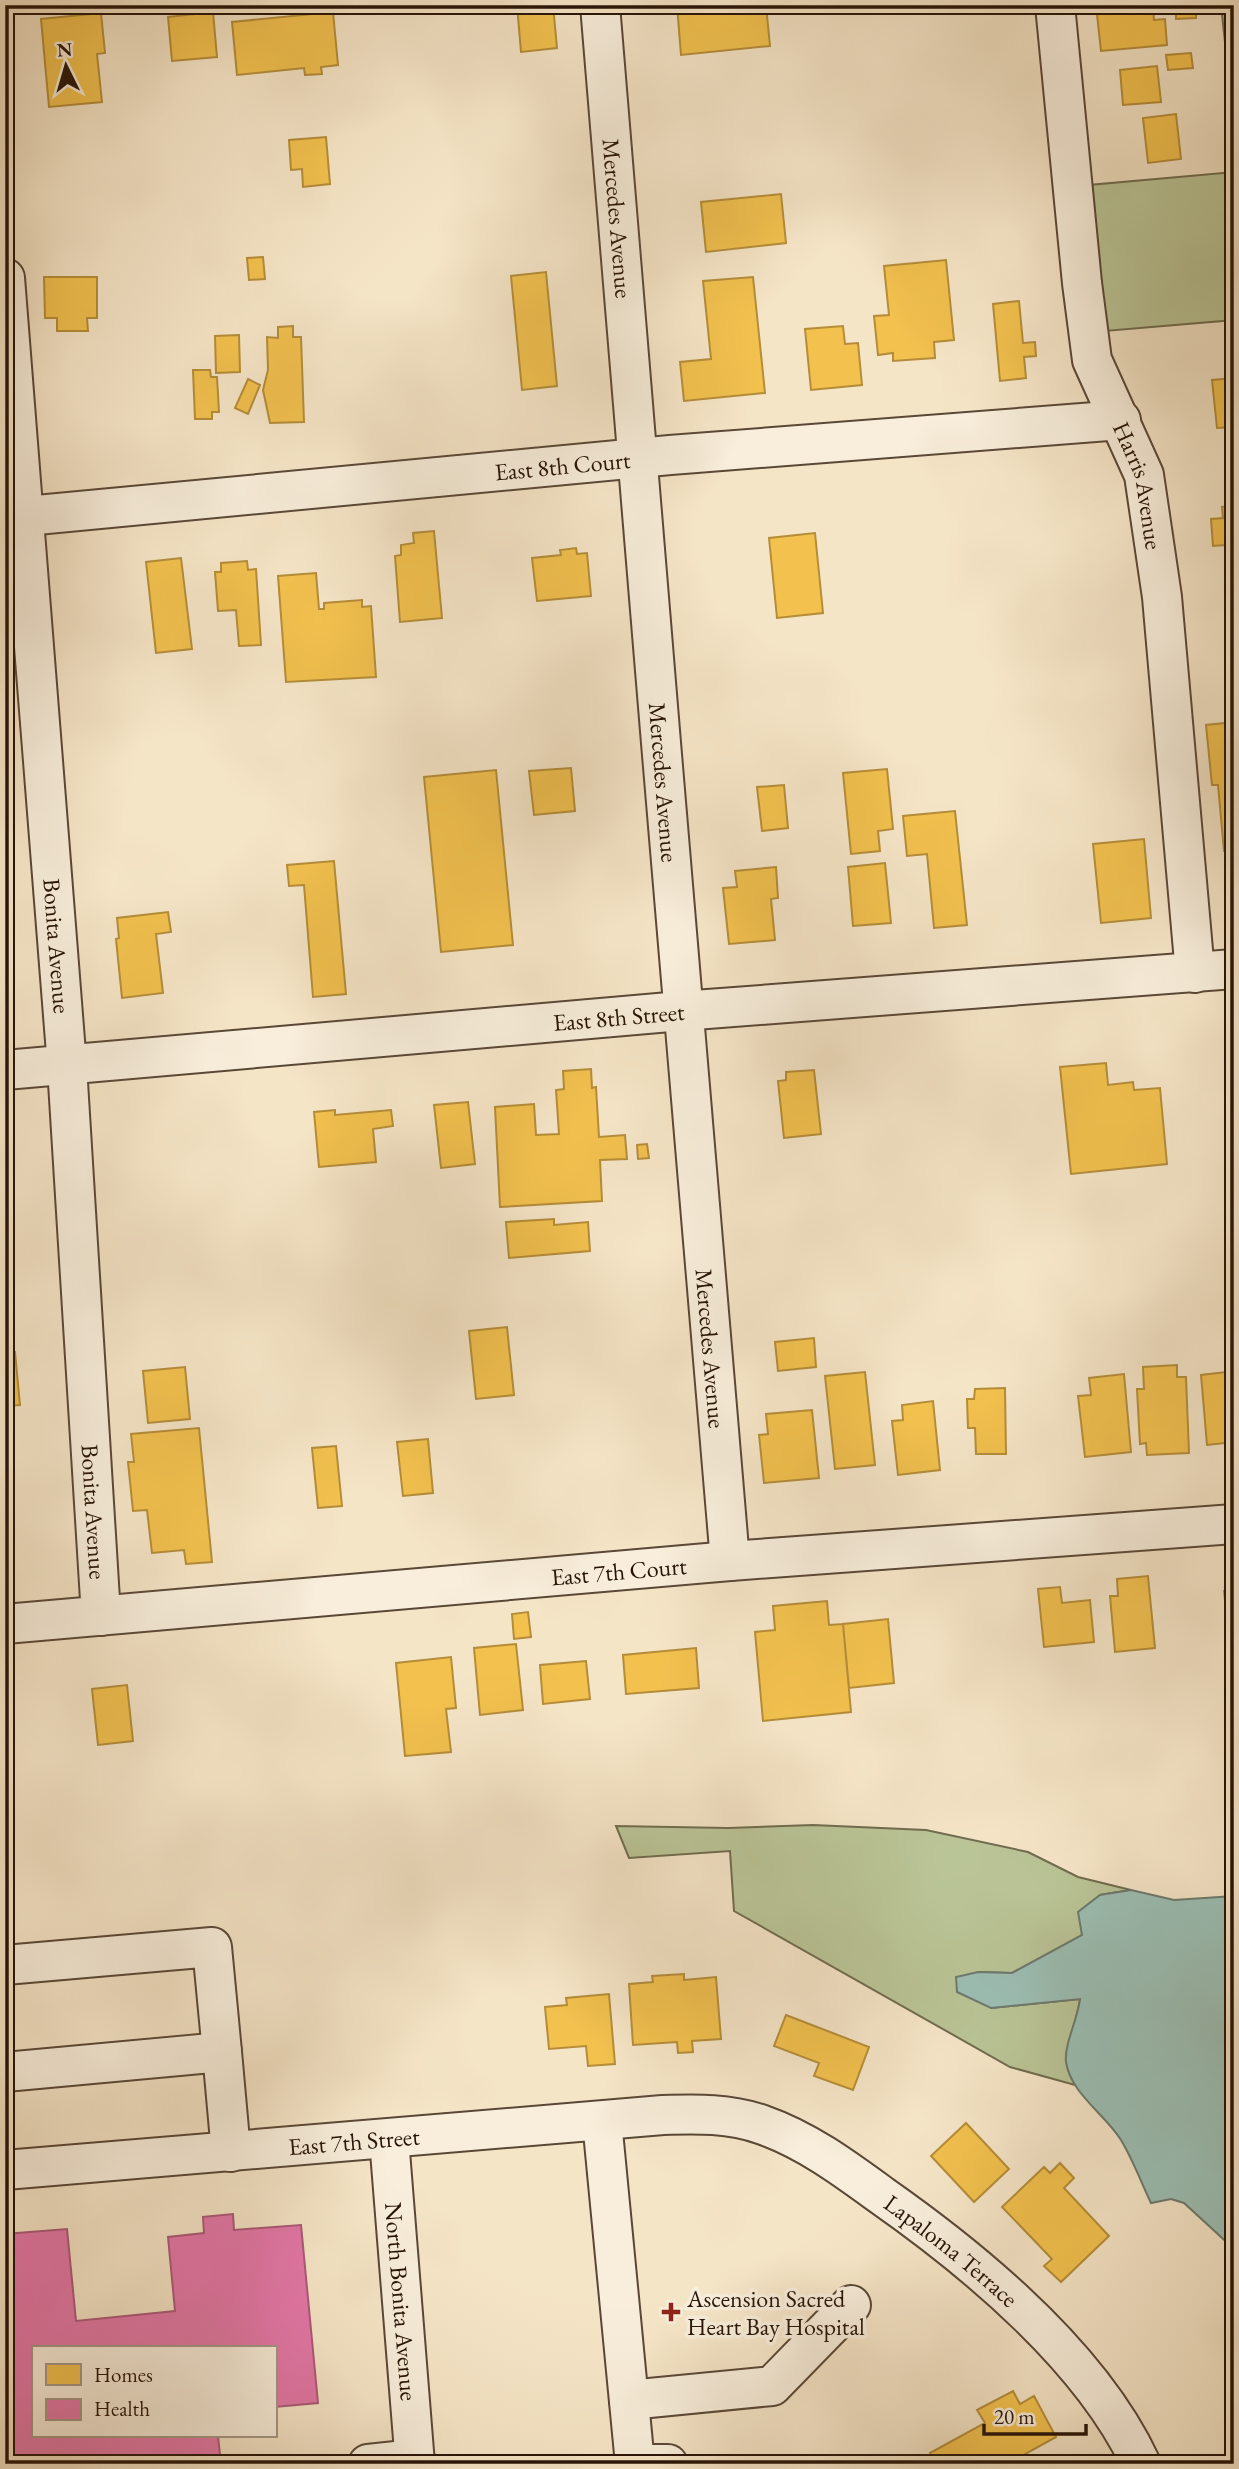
<svg xmlns="http://www.w3.org/2000/svg" width="1239" height="2469" font-family="'EB Garamond',serif">
<style>
.green{fill:#bac597;stroke:#706c4f;stroke-width:2}
.water{fill:#9cbfb4;stroke:#6d7b6f;stroke-width:2}
.homes{fill:#f2c14e;stroke:#b58d39;stroke-width:2}
.health{fill:#e377a8;stroke:#ab5978;stroke-width:2}
.lines{fill:none;stroke-linecap:round;stroke-linejoin:round}
.minor-casing{stroke:#5a4837;stroke-width:42}
.minor{stroke:#f8eedb;stroke-width:38}
.poi-dot{fill:#8f2418;stroke:#f8eedb;stroke-width:2.5}
.labels{text-anchor:middle;dominant-baseline:central;stroke-width:7;stroke-linejoin:round;paint-order:stroke}
.street-label{font-size:24px;fill:#271407;stroke:#f8eedb}
.poi-label{font-size:24px;fill:#271407;stroke:#f8eedb;text-anchor:start}
</style>
<rect width="100%" height="100%" fill="#f5e5c7"/>
<filter id="stains"><feTurbulence type="fractalNoise" baseFrequency=".00286" numOctaves="4"/><feColorMatrix values="0 0 0 0 .2 0 0 0 0 .09 0 0 0 0 .02 0 0 0 .5 -.17"/></filter>
<radialGradient id="worn" r=".72"><stop offset=".6" stop-color="#630" stop-opacity="0"/><stop offset="1" stop-color="#630" stop-opacity=".3"/></radialGradient>
<path class="green" d="M1221 5H1234V41L1225 42Z
M1234 172V320L1105 331 1089 185Z
M813 1825 926 1830 1028 1852 1078 1877 1131 1890 1100 1895 1083 1935 1012 1973 978 1972 991 2008 1080 1999C1074 2037 1060 2047 1075 2085L1010 2067 734 1911 730 1851 629 1858 616 1826 728 1828Z"/>
<path class="water" d="M1131 1890 1174 1900 1234 1896V2249L1184 2203 1171 2199 1151 2203C1141 2182 1133 2160 1121 2140 1105 2114 1071 2094 1066 2062 1064 2044 1078 2019 1080 1999L991 2008 957 1992 956 1977 978 1972 1012 1973 1082 1935 1078 1912 1100 1895Z"/>
<path class="homes" d="M517 5H553L557 48 521 52Z
M677 5H766L770 46 681 55Z
M1096 5H1131V10L1153 8 1154 20 1165 19 1167 45 1101 51Z
M1176 5H1196V18L1176 19Z
M213 12 217 57 172 61 168 17Z
M333 12 338 65 321 67 322 74 305 75 304 68 237 75 232 22Z
M101 13 105 53 97 54 102 102 49 107 41 19Z
M1191 53 1193 68 1168 70 1166 55Z
M1157 66 1161 102 1123 105 1120 70Z
M1176 114 1181 159 1148 163 1143 118Z
M326 137 330 184 303 187 302 169 291 170 289 140Z
M781 194 786 243 706 252 701 202Z
M263 257 265 279 249 280 247 258Z
M946 260 954 340 934 342 935 358 893 361V353L878 355 874 316 889 315 884 266Z
M546 272 557 386 522 390 511 276Z
M44 277H97V318H87L88 331H57V318H45Z
M753 277 765 393 684 401 680 362 711 359 703 281Z
M1019 301 1023 343 1035 342 1036 356 1024 357 1026 378 1000 381 993 304Z
M293 326V337H301L304 422 270 423 263 390 268 370 267 337 278 338V327Z
M843 326 845 344 858 343 862 385 811 390 805 329Z
M239 335 240 372 216 373 215 336Z
M193 370H210L211 377H217L219 412H212V419H195Z
M1234 378V427L1217 428 1212 380Z
M248 379 260 385 248 414 235 408Z
M1234 506V564H1228L1225 545 1213 546 1211 519 1223 518 1222 507Z
M434 531 442 618 400 622 395 556 401 555V545L414 543 413 533Z
M815 533 823 613 777 618 769 538Z
M576 548 577 554 587 553 591 596 537 601 532 558 561 555 560 550Z
M181 558 192 649 156 653 146 562Z
M247 561 248 570 256 569 261 645 239 646 236 610 218 611 215 572H221V563Z
M316 573 319 609H324V603L362 600V607L371 606 376 677 286 682 278 576Z
M1234 722V850L1224 851 1218 785H1212L1206 725Z
M571 768 575 811 534 815 529 771Z
M887 769 893 829 878 831 880 851 851 854 843 773Z
M496 770 513 945 441 952 424 777Z
M784 785 788 828 762 831 757 787Z
M955 811 967 925 934 928 927 854 907 856 903 816Z
M1144 839 1151 918 1101 923 1093 844Z
M334 861 346 994 313 997 304 885 289 886 287 865Z
M885 863 891 923 853 926 848 867Z
M776 867 778 898 771 899 775 940 729 944 723 888 737 887 735 871Z
M5 912H10L12 933 5 934Z
M168 912 171 932 156 934 163 993 122 998 116 939 119 938 117 918Z
M1106 1063 1108 1085 1133 1082 1134 1090 1160 1088 1167 1164 1071 1174 1060 1067Z
M591 1069 592 1088 596 1087 599 1137 625 1135 627 1159 600 1160 602 1201 500 1207 495 1107 534 1104 536 1135 559 1134 556 1090 564 1089 563 1071Z
M814 1070 821 1134 784 1138 778 1081 786 1080V1072Z
M468 1102 475 1164 441 1168 434 1105Z
M335 1110V1115L391 1110 393 1126 373 1129 376 1162 319 1167 314 1112Z
M647 1144 649 1158 638 1159 637 1145Z
M554 1219V1225L588 1222 590 1251 509 1258 506 1222Z
M507 1327 514 1395 476 1399 469 1331Z
M814 1338 816 1367 778 1371 775 1342Z
M15 1352 20 1405 5 1406V1353Z
M1177 1365V1377H1186L1189 1453 1147 1455 1146 1443 1140 1444 1137 1389H1144L1143 1367Z
M185 1367 190 1419 148 1423 143 1371Z
M865 1372 875 1465 835 1469 825 1376Z
M1226 1372 1227 1390H1234V1442L1207 1445 1201 1375Z
M1124 1374 1131 1452 1085 1457 1078 1396 1091 1395 1089 1378Z
M1005 1388 1006 1454H976L975 1428H968L967 1399H974L975 1389Z
M933 1401 940 1470 898 1475 892 1421 903 1420 902 1405Z
M812 1410 819 1478 764 1483 759 1435 768 1434 766 1414Z
M199 1428 212 1562 186 1564 184 1550 152 1553 147 1510 133 1511 128 1462H134L131 1434Z
M428 1439 433 1493 403 1496 397 1442Z
M336 1446 342 1506 318 1508 312 1448Z
M1148 1576 1155 1648 1115 1652 1110 1596H1118L1117 1579Z
M1060 1587 1062 1603 1090 1600 1094 1642 1044 1647 1038 1589Z
M1234 1590V1628L1228 1629 1224 1591Z
M827 1601 829 1625 843 1624 851 1712 763 1721 755 1632 775 1630 773 1606Z
M528 1612 531 1637 514 1639 512 1614Z
M888 1619 894 1683 849 1688 843 1624Z
M516 1644 523 1710 480 1715 474 1648Z
M696 1648 699 1688 626 1694 623 1655Z
M451 1657 456 1708 446 1709 451 1752 405 1756 396 1663Z
M586 1661 590 1699 543 1704 540 1665Z
M127 1685 133 1741 98 1745 92 1689Z
M684 1974V1980L716 1977 721 2039 692 2041 693 2052 678 2053 677 2042 633 2045 629 1984 653 1982 652 1976Z
M609 1994 615 2064 588 2066 586 2046 549 2049 545 2007 567 2005 566 1998Z
M786 2015 869 2047 853 2090 814 2076 819 2063 774 2046Z
M966 2123 1009 2169 974 2202 931 2156Z
M1060 2163 1074 2178 1064 2188 1109 2236 1061 2282 1044 2266 1052 2259 1002 2207 1044 2167 1050 2173Z
M1013 2391 1020 2404 1034 2396 1056 2437 1007 2464H936L930 2453 985 2423 977 2410Z"/>
<path class="health" d="M233 2214 234 2230 301 2225 318 2403 275 2407V2348H33V2436H218L221 2464H5V2234L67 2229 76 2321 175 2311 168 2237 204 2233 203 2217Z"/>
<g class="lines">
<defs>
<g id="minor">
<path id="s1" d="M600 5C645 524 683 1042 730 1561"/>
<path id="s2" d="M1055 5 1082 283 1092 360 1144 475 1162 597 1195 973"/>
<path id="s3" d="M5 278 67 1066 101 1616"/>
<path id="s4" d="M5 518 670 455 1121 420"/>
<path id="s5" d="M5 1070 681 1011 1234 969"/>
<path id="s6" d="M5 1624 730 1561 1234 1524"/>
<path d="M5 1965 212 1947 222 2052"/>
<path d="M5 2072 222 2052 231 2152"/>
<path d="M602 2121 635 2464"/>
<path id="s7" d="M389 2139 415 2464"/>
<path id="s8" d="M5 2170 663 2115C697 2114 730 2113 763 2125 806 2140 844 2168 881 2195 975 2261 1092 2358 1141 2464"/>
<path d="M629 2400 772 2386 851 2305"/>
<path d="M368 2464 415 2459"/>
<path d="M637 2464H668"/>
</g>
</defs>
<use href="#minor" class="minor-casing"/>
<use href="#minor" class="minor"/>
</g>
<path class="poi-dot" d="M667.5 2301.5h7v7h7v7h-7v7h-7v-7h-7v-7h7z"/>
<g class="labels">
<g class="street-label">
<text stroke="none"><textPath href="#s1" startOffset="214">Mercedes Avenue</textPath></text>
<text stroke="none"><textPath href="#s4" startOffset="560">East 8th Court</textPath></text>
<text stroke="none"><textPath href="#s2" startOffset="492">Harris Avenue</textPath></text>
<text stroke="none"><textPath href="#s1" startOffset="780">Mercedes Avenue</textPath></text>
<text stroke="none"><textPath href="#s3" startOffset="670">Bonita Avenue</textPath></text>
<text stroke="none"><textPath href="#s5" startOffset="616">East 8th Street</textPath></text>
<text stroke="none"><textPath href="#s1" startOffset="1348">Mercedes Avenue</textPath></text>
<text stroke="none"><textPath href="#s3" startOffset="1237">Bonita Avenue</textPath></text>
<text stroke="none"><textPath href="#s6" startOffset="616">East 7th Court</textPath></text>
<text stroke="none"><textPath href="#s8" startOffset="350">East 7th Street</textPath></text>
<text stroke="none"><textPath href="#s8" startOffset="989">Lapaloma Terrace</textPath></text>
<text stroke="none"><textPath href="#s7" startOffset="163">North Bonita Avenue</textPath></text>
</g>
<g class="poi-label">
<text x="687" y="2298">Ascension Sacred<tspan x="687" dy="28">Heart Bay Hospital</tspan></text>
</g>
</g>
<rect width="1239" height="2469" fill="none" stroke="#f5e5c7" stroke-width="28"/>
<rect x="7" y="7" width="1225" height="2455" fill="none" stroke="#271407" stroke-width="3.5"/>
<rect x="14" y="14" width="1211" height="2441" fill="none" stroke="#271407" stroke-width="2"/>
<rect x="32" y="2346" width="245" height="91" fill="#f8eedb" stroke="#a49786" stroke-width="2"/>
<rect x="46" y="2364" width="35" height="21" fill="#f2c14e" stroke="#a49786" stroke-width="2"/>
<text x="94" y="2382" font-size="21" fill="#271407">Homes</text>
<rect x="46" y="2399" width="35" height="21" fill="#e377a8" stroke="#a49786" stroke-width="2"/>
<text x="94" y="2416" font-size="21" fill="#271407">Health</text>
<g transform="translate(66 66) rotate(355)" stroke="#f8eedb" stroke-width="5" paint-order="stroke">
<path d="M0-5L12 26L0 18L-12 26Z" fill="#271407"/>
<text y="-10" font-size="19" font-weight="bold" text-anchor="middle" fill="#271407">N</text>
</g>
<path d="M984 2424v10h102v-10" fill="none" stroke="#271407" stroke-width="3.5"/>
<text x="994" y="2424" font-size="21" fill="#271407" stroke="#f8eedb" stroke-width="5" paint-order="stroke">20 m</text>
<rect width="100%" height="100%" filter="url(#stains)"/>
<rect width="100%" height="100%" fill="url(#worn)"/>
</svg>
